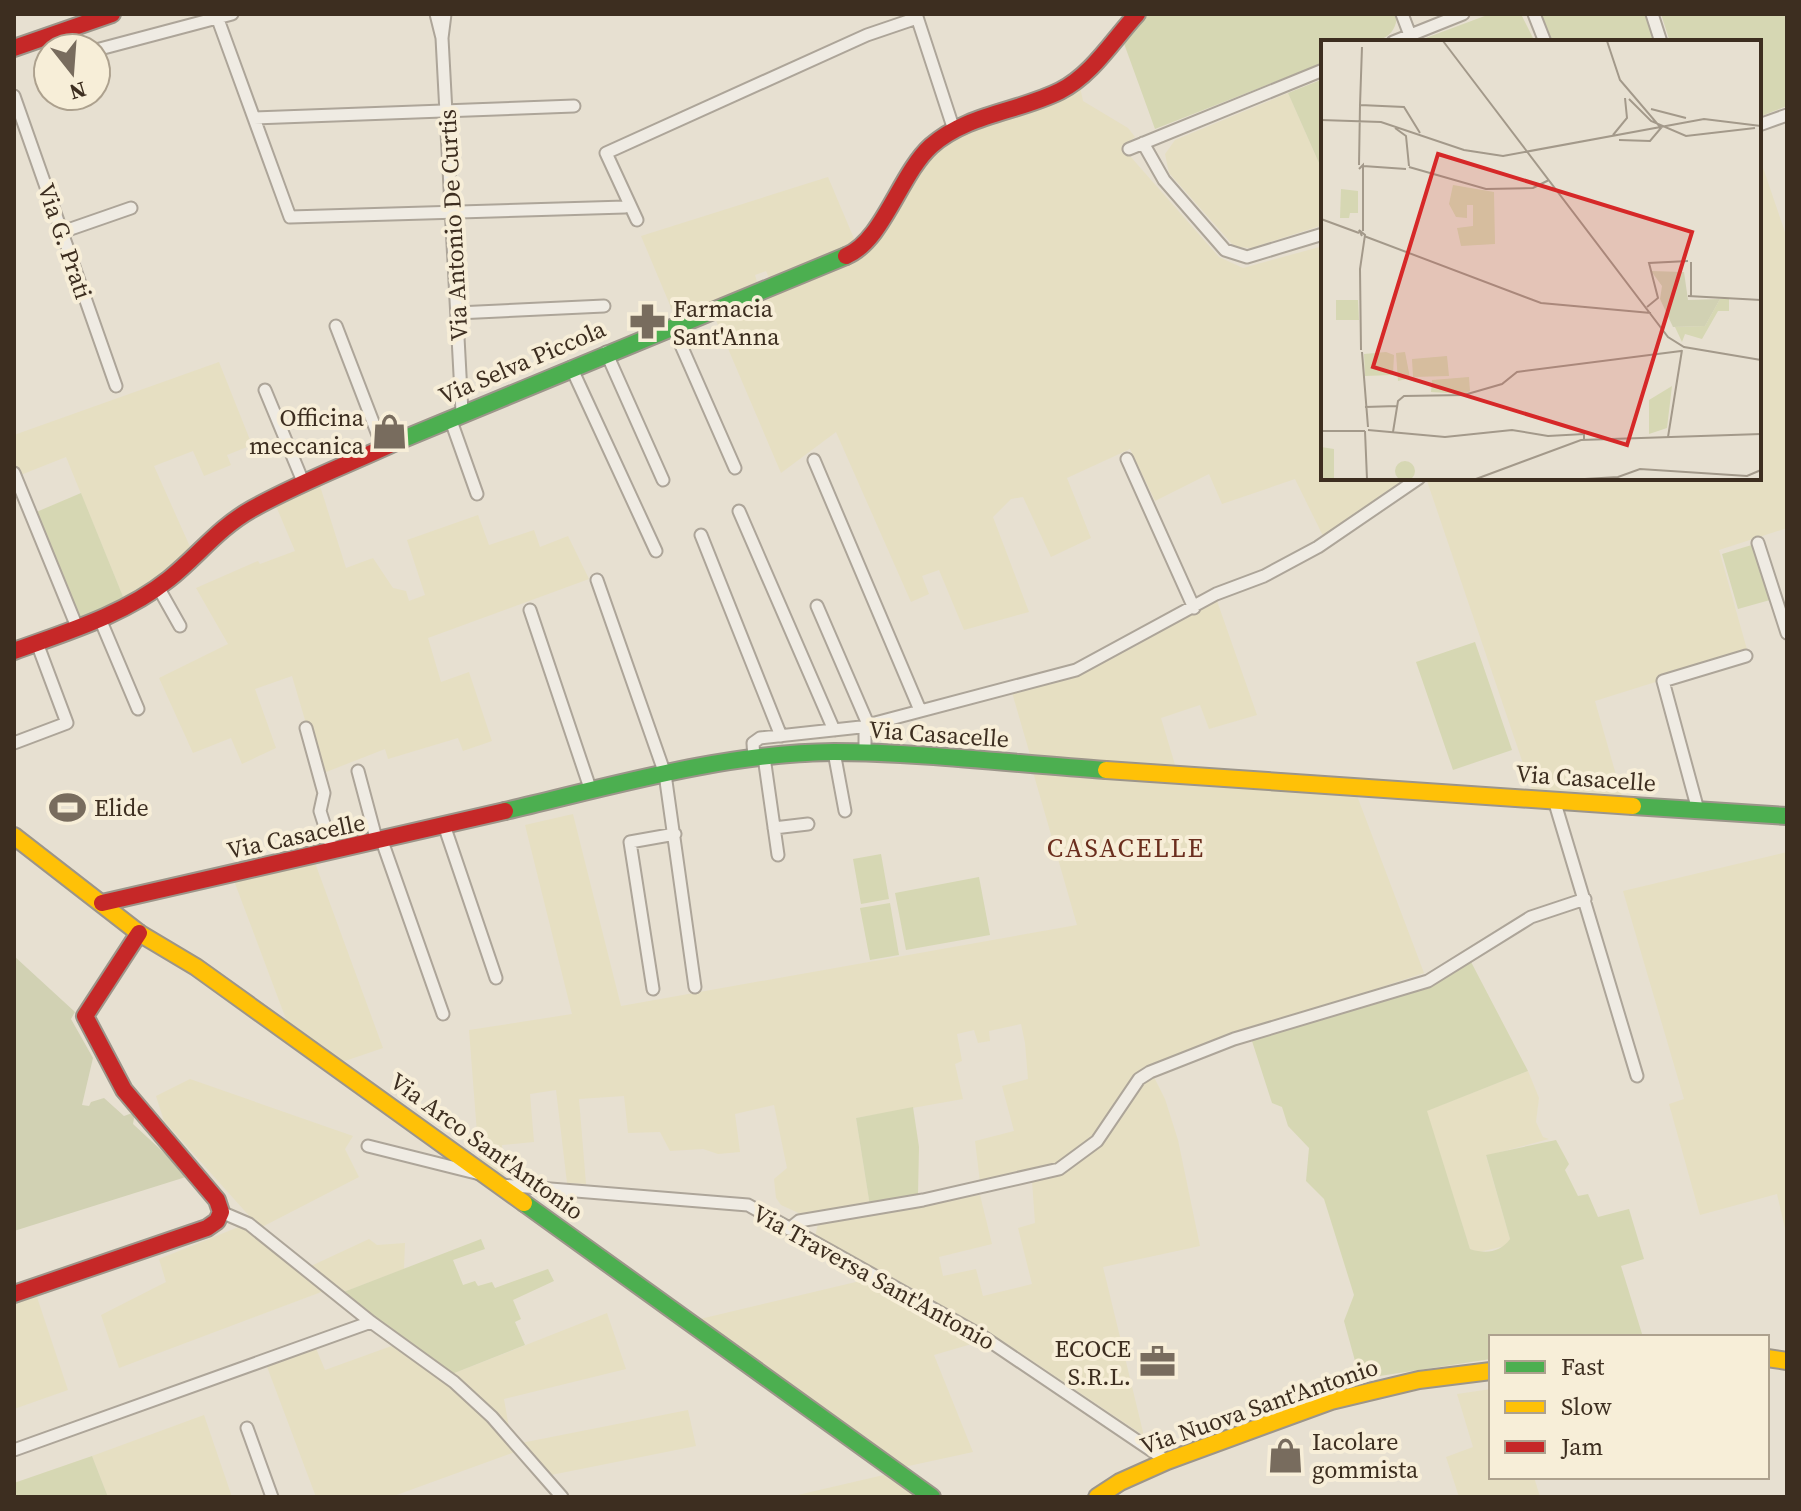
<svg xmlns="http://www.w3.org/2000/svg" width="1801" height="1511" font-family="'Source Serif 4',serif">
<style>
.farmland{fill:#e6dfc2}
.green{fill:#d6d7b3}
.cemetery{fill:#d1d1b3}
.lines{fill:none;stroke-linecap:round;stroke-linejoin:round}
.street-casing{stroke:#ada599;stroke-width:15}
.fast-casing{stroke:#9c958a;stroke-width:20}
.slow-casing{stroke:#9c958a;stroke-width:20}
.jam-casing{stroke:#9c958a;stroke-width:20}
.street{stroke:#efebe3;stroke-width:11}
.fast{stroke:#4caf50;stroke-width:16}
.slow{stroke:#ffc107;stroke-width:16}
.jam{stroke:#c62828;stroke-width:16}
.labels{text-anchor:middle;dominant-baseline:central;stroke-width:8;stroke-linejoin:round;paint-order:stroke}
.street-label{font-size:24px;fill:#3d2e20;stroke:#f7eed8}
.poi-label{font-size:24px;fill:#3d2e20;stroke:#f7eed8;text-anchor:start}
.neighbourhood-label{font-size:26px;letter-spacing:2px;fill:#6b2e1e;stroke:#f7eed8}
.inset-road{fill:none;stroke:#a3998a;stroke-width:2}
.view{fill:#d62828;fill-opacity:0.15;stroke:#d62828;stroke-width:4}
.inset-edge{fill:none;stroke:#3d2e20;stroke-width:4}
</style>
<rect width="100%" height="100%" fill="#e7e0d1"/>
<path class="farmland" d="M1080 87 1083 101 1128 128 1135 137 1122 147 1219 257 1243 268 1323 246V478H1413L1324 538 1295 479 1222 504 1209 474 1155 501 1130 449 1067 478 1091 538 1051 557 1023 497 1011 499 993 517 1029 612 964 630 939 570 922 576 929 594 911 602 836 432 781 473 715 318 843 265 886 223 923 167 951 140 1027 109 1065 98Z
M1288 93 1323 172V225L1251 248 1238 247 1232 244 1169 173 1165 154 1175 140Z
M1759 156 1787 238V528L1719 550 1748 653 1595 701 1622 796 1532 790 1426 478H1759Z
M828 177 855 241 770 280 766 271 755 275 758 285 675 317 641 236Z
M219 362 252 445 227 455 231 465 204 476 193 451 154 466 191 549 164 574 124 599 66 457 18 476 14 467V435Z
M320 486 346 568 373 558 393 588 406 591 409 601 425 595 407 540 478 515 489 545 534 530 540 547 568 536 589 579 428 638 441 682 469 672 492 741 463 751 458 738 388 759 385 749 321 774 292 676 255 689 276 748 242 764 231 738 193 753 159 678 228 644 196 588 258 561 260 564 295 551 276 506Z
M1216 598 1257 715 1209 729 1200 705 1161 718 1176 768 1031 758 1011 689 1087 669 1138 645V642Z
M1033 772 1356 793 1424 973 1157 1062 1143 1071 1093 1140 1060 1166 980 1182 975 1141 1014 1131 1002 1086 1028 1079 1025 1043 1021 1024 989 1031 990 1041 978 1043 974 1030 957 1034 962 1061 955 1064 963 1099 856 1118 870 1206 803 1215 781 1205 776 1198 774 1179 787 1168 774 1105 735 1114 740 1152 718 1154 703 1149 670 1151 660 1132 628 1133 624 1096 579 1099 586 1184 567 1183 556 1090 530 1094 534 1142 502 1145 504 1176 479 1159 469 1030 572 1014 525 825 573 814 621 1006 1077 925Z
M1787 852V1237L1777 1194 1700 1215 1669 1104 1684 1099 1623 891Z
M314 860 383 1048 342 1062 287 1022 233 878Z
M1528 1071 1539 1098 1536 1122 1543 1137 1549 1139 1486 1156 1510 1239 1505 1246 1479 1252 1470 1249 1426 1111Z
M1153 1075 1165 1099 1178 1140 1200 1246 1103 1267 1144 1436 1007 1344 815 1236 819 1220 980 1195 992 1244 939 1257 943 1276 976 1269 983 1296 1032 1284 1018 1228 1035 1223 1032 1181 1073 1164 1140 1081Z
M190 1079 353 1136 345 1149 359 1177 260 1228 164 1121 156 1096Z
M241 1226 324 1291 119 1368 101 1315 166 1282 159 1259Z
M369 1239 377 1245 405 1243 404 1269 341 1293 311 1266Z
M860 1281 975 1343 934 1355 973 1452 904 1467 696 1320Z
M36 1294 68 1390 14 1409V1302Z
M607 1313 626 1369 504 1399 510 1433 452 1374Z
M397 1344 483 1414 515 1452 391 1497H316L266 1364 315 1346 325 1370Z
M1491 1389V1477H1534L1540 1497H1459L1446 1457 1473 1447 1457 1394Z
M688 1410 696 1446 551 1475 521 1443Z
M204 1415 232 1497H108L92 1456Z
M888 1474 920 1497H789Z"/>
<path class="green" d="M1146 14H1397V15C1396 52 1349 42 1323 42V63L1155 129 1122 38Z
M1490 14H1521L1535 42H1415Z
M1540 14H1646L1654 42H1551Z
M1661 14H1787V106L1759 117V42H1670Z
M1323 79V172L1288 93Z
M81 493 124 599 77 620 34 513Z
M1755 544 1770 600 1738 609 1722 554Z
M1475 642 1512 750 1453 770 1416 662Z
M881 854 889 899 861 904 853 859Z
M979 877 990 935 906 950 895 893Z
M890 903 899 955 870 960 860 908Z
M1470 960 1528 1071 1427 1111 1470 1249C1485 1254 1500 1253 1510 1239L1486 1155 1556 1140 1569 1164 1565 1170 1578 1196 1588 1194 1598 1217 1629 1209 1644 1259 1621 1266 1643 1337H1491V1359L1360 1379 1344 1321 1354 1295 1324 1199 1306 1181 1309 1148 1288 1126 1282 1107 1272 1103 1251 1038 1427 983Z
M913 1107 919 1147 918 1195 870 1206 856 1118Z
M481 1239 485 1249 453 1260 463 1285 475 1281 478 1286 492 1282 495 1288 548 1269 554 1281 513 1300 521 1319 515 1322 525 1345 452 1374 341 1293Z
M92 1456 108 1497H14V1483Z"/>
<path class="cemetery" d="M14 956 75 1012 71 1019 93 1058 82 1105 89 1106 91 1102 104 1098 124 1116 135 1112 133 1124 189 1176 14 1231Z"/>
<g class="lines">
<defs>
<path id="street" d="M216 14 290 217 625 207
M436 14 442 38
M445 14 442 38 462 412
M916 14 954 130
M1402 14 1410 35
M1534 14 1545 42
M1652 14 1661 42
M63 31 90 48
M1393 42 1463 14
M96 50 232 14
M14 96 116 386
M254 118 574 106
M1759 125 1787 115
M1143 143 1164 180 1225 250 1247 257 1323 234
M1129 149 1323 70
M637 220 606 153 867 35 917 18
M62 232 131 208
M457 313 604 306
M336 326 383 448
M673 327 735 468
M606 352 663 480
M571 367 656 551
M265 390 304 484
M450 418 477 494
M1127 459 1194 608
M814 460 920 710
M14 473 77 627
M739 511 834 730
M701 535 781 736
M1758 543 1787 633
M597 580 665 774 695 987
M158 587 180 626
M817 606 868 724
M530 610 591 791
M100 619 138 709
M306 728 324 793 320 811 333 852
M14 743 67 723 37 643
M834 752 845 811
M865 752V734L875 723 1076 670 1216 594 1264 576 1318 547 1419 478
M764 757 778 855
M754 759 753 743 760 738 870 726
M358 771 377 842
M1554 800 1637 1076
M1698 810 1663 681 1746 656
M445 828 496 978
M774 828 808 824
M382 841 443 1014
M653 989 630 842 675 834
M368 1146 480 1174
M501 1185 748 1205 982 1336 1167 1461
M221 1212 249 1224 371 1322 454 1382 492 1417 562 1497
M789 1229 799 1221 923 1200 1059 1169 1097 1141 1139 1079 1150 1072 1234 1039 1428 981 1531 917 1585 899
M247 1428 272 1497
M14 1450 371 1322"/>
<path id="fast" d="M396 442 846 256
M1633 806 1787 816
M505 811C612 786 723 753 834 752 921 752 1018 764 1106 770
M524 1203 932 1497"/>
<path id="slow" d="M1106 770 1633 806
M14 836 139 933 196 967 524 1203
M1767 1358 1787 1361
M1097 1497 1120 1482 1167 1461 1331 1401 1419 1380 1491 1371"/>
<path id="jam" d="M14 48 112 14
M846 256C883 241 900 174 931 146 967 114 1018 112 1060 91 1092 75 1113 40 1137 14
M14 651C66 632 124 615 169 579 198 556 218 528 252 509 298 483 349 464 396 442
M102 903 505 811
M14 1294 207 1228 217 1221 221 1212 217 1200 124 1090 85 1016 139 933"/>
</defs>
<use href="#street" class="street-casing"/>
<use href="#fast" class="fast-casing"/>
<use href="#slow" class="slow-casing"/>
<use href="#jam" class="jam-casing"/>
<use href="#street" class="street"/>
<use href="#fast" class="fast"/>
<use href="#slow" class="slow"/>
<use href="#jam" class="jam"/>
</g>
<defs>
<symbol id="pharmacy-bare" viewBox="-9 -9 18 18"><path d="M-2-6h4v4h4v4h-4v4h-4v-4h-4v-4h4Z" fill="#786c5e" stroke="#f7eed8" stroke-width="2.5" paint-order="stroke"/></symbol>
<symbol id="shop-bare" viewBox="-9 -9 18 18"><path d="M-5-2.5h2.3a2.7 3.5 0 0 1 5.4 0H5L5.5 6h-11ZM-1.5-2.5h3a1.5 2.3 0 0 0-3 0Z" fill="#786c5e" stroke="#f7eed8" stroke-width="2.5" paint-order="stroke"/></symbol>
<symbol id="stadium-bare" viewBox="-9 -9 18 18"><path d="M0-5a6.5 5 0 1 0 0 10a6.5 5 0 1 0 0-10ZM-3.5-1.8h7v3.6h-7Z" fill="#786c5e" stroke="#f7eed8" stroke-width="2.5" paint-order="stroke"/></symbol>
<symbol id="office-bare" viewBox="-9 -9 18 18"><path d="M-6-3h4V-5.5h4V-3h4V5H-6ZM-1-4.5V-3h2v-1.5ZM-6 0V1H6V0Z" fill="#786c5e" stroke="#f7eed8" stroke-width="2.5" paint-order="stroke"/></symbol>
</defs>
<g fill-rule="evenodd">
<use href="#pharmacy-bare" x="622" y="296" width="51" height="51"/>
<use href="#shop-bare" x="364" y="406" width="51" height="51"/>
<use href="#stadium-bare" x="42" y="782" width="51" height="51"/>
<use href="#office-bare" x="1132" y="1336" width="51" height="51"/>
<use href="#shop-bare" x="1260" y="1430" width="51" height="51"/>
</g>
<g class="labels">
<g class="street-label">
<text transform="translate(453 225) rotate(-93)">Via Antonio De Curtis</text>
<text transform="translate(65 241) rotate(71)">Via G. Prati</text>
<text transform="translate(522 362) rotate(-23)">Via Selva Piccola</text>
<text transform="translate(939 734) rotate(4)">Via Casacelle</text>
<text transform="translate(1586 778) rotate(4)">Via Casacelle</text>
<text transform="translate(296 836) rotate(-12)">Via Casacelle</text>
<text transform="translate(487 1146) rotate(36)">Via Arco Sant'Antonio</text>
<text transform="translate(874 1277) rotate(29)">Via Traversa Sant'Antonio</text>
<text transform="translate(1259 1406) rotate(-19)">Via Nuova Sant'Antonio</text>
</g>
<g class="poi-label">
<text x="673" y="308">Farmacia<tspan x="673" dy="28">Sant'Anna</tspan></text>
<text x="364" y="417" text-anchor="end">Officina<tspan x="364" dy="28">meccanica</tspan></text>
<text x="94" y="807">Elide</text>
<text x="1131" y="1348" text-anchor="end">ECOCE<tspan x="1131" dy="28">S.R.L.</tspan></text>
<text x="1312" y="1441">Iacolare<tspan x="1312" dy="28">gommista</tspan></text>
</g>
<g class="neighbourhood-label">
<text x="1126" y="848">CASACELLE</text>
</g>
</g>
<g transform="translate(1321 40)">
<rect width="440" height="440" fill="#e7e0d1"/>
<path d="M132 145 173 152 174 204 140 206 136 188 152 186V165H146V178L135 177 128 164ZM20 149 37 151V173H29L28 178H19ZM399 259H408V271H397L381 299 364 294 361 302 354 287 384 286ZM15 260H37L38 280H15ZM65 312 73 315 72 335 44 336 43 314ZM84 312 89 338 77 341 75 313ZM126 316 128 336 92 337 91 319ZM148 337 149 351 143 354 110 352 111 340ZM351 346 346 388 328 394V360ZM0 394V407L13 409V439H0ZM74 431a10 10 0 1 1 20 0a10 10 0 1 1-20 0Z" fill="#d6d7b3"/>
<path d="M330 231 363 232 367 260 399 259 384 286 352 287 339 259 341 246Z" fill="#d1d1b3"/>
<path class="inset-road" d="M122 1 347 297 363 307 440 320M286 1 299 40 340 88 329 101 298 100M308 59 330 81 365 96 434 88M39 65 41 7M39 65 83 67 99 93M330 69 365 78M0 80 60 82 143 110 182 116 383 79 440 86M74 88 85 96 88 126M292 95 306 78 304 58M38 125 39 65M42 126 85 129M88 127 165 149 212 148 228 140M38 129 42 125V191M0 179 38 193M43 196 220 263 330 273M370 222V256M367 256 440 260M326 267 337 258 328 223 367 221M40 310 39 229 44 195 38 190 41 196M41 312 47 387M44 367 76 366M47 390 124 397 191 390 227 396 263 394V399M0 391H44M44 391 46 439M72 392 77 361 83 356 143 355 181 344 196 332 360 311M347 397 361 310M155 439 260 400 440 394M264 439 297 437 319 429 426 436 440 430"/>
<path class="view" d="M117 114 371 192 306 405 52 327Z"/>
<rect width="440" height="440" class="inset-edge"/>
</g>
<rect width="1801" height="1511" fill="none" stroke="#3d2e20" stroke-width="32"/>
<rect x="1489" y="1335" width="280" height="144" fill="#f7eed8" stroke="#ada18e" stroke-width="2"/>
<rect x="1505" y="1361" width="40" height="12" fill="#4caf50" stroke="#ada18e" stroke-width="2"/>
<text x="1561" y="1375" font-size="24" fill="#3d2e20">Fast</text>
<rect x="1505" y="1401" width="40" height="12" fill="#ffc107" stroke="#ada18e" stroke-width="2"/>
<text x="1561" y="1415" font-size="24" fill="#3d2e20">Slow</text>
<rect x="1505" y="1441" width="40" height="12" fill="#c62828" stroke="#ada18e" stroke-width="2"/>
<text x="1561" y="1455" font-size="24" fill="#3d2e20">Jam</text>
<g transform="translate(72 72) rotate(163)"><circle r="38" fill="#f7eed8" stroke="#ada18e" stroke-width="2"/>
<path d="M0-6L14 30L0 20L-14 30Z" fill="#786c5e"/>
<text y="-12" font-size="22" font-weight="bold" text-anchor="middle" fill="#3d2e20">N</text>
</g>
</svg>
